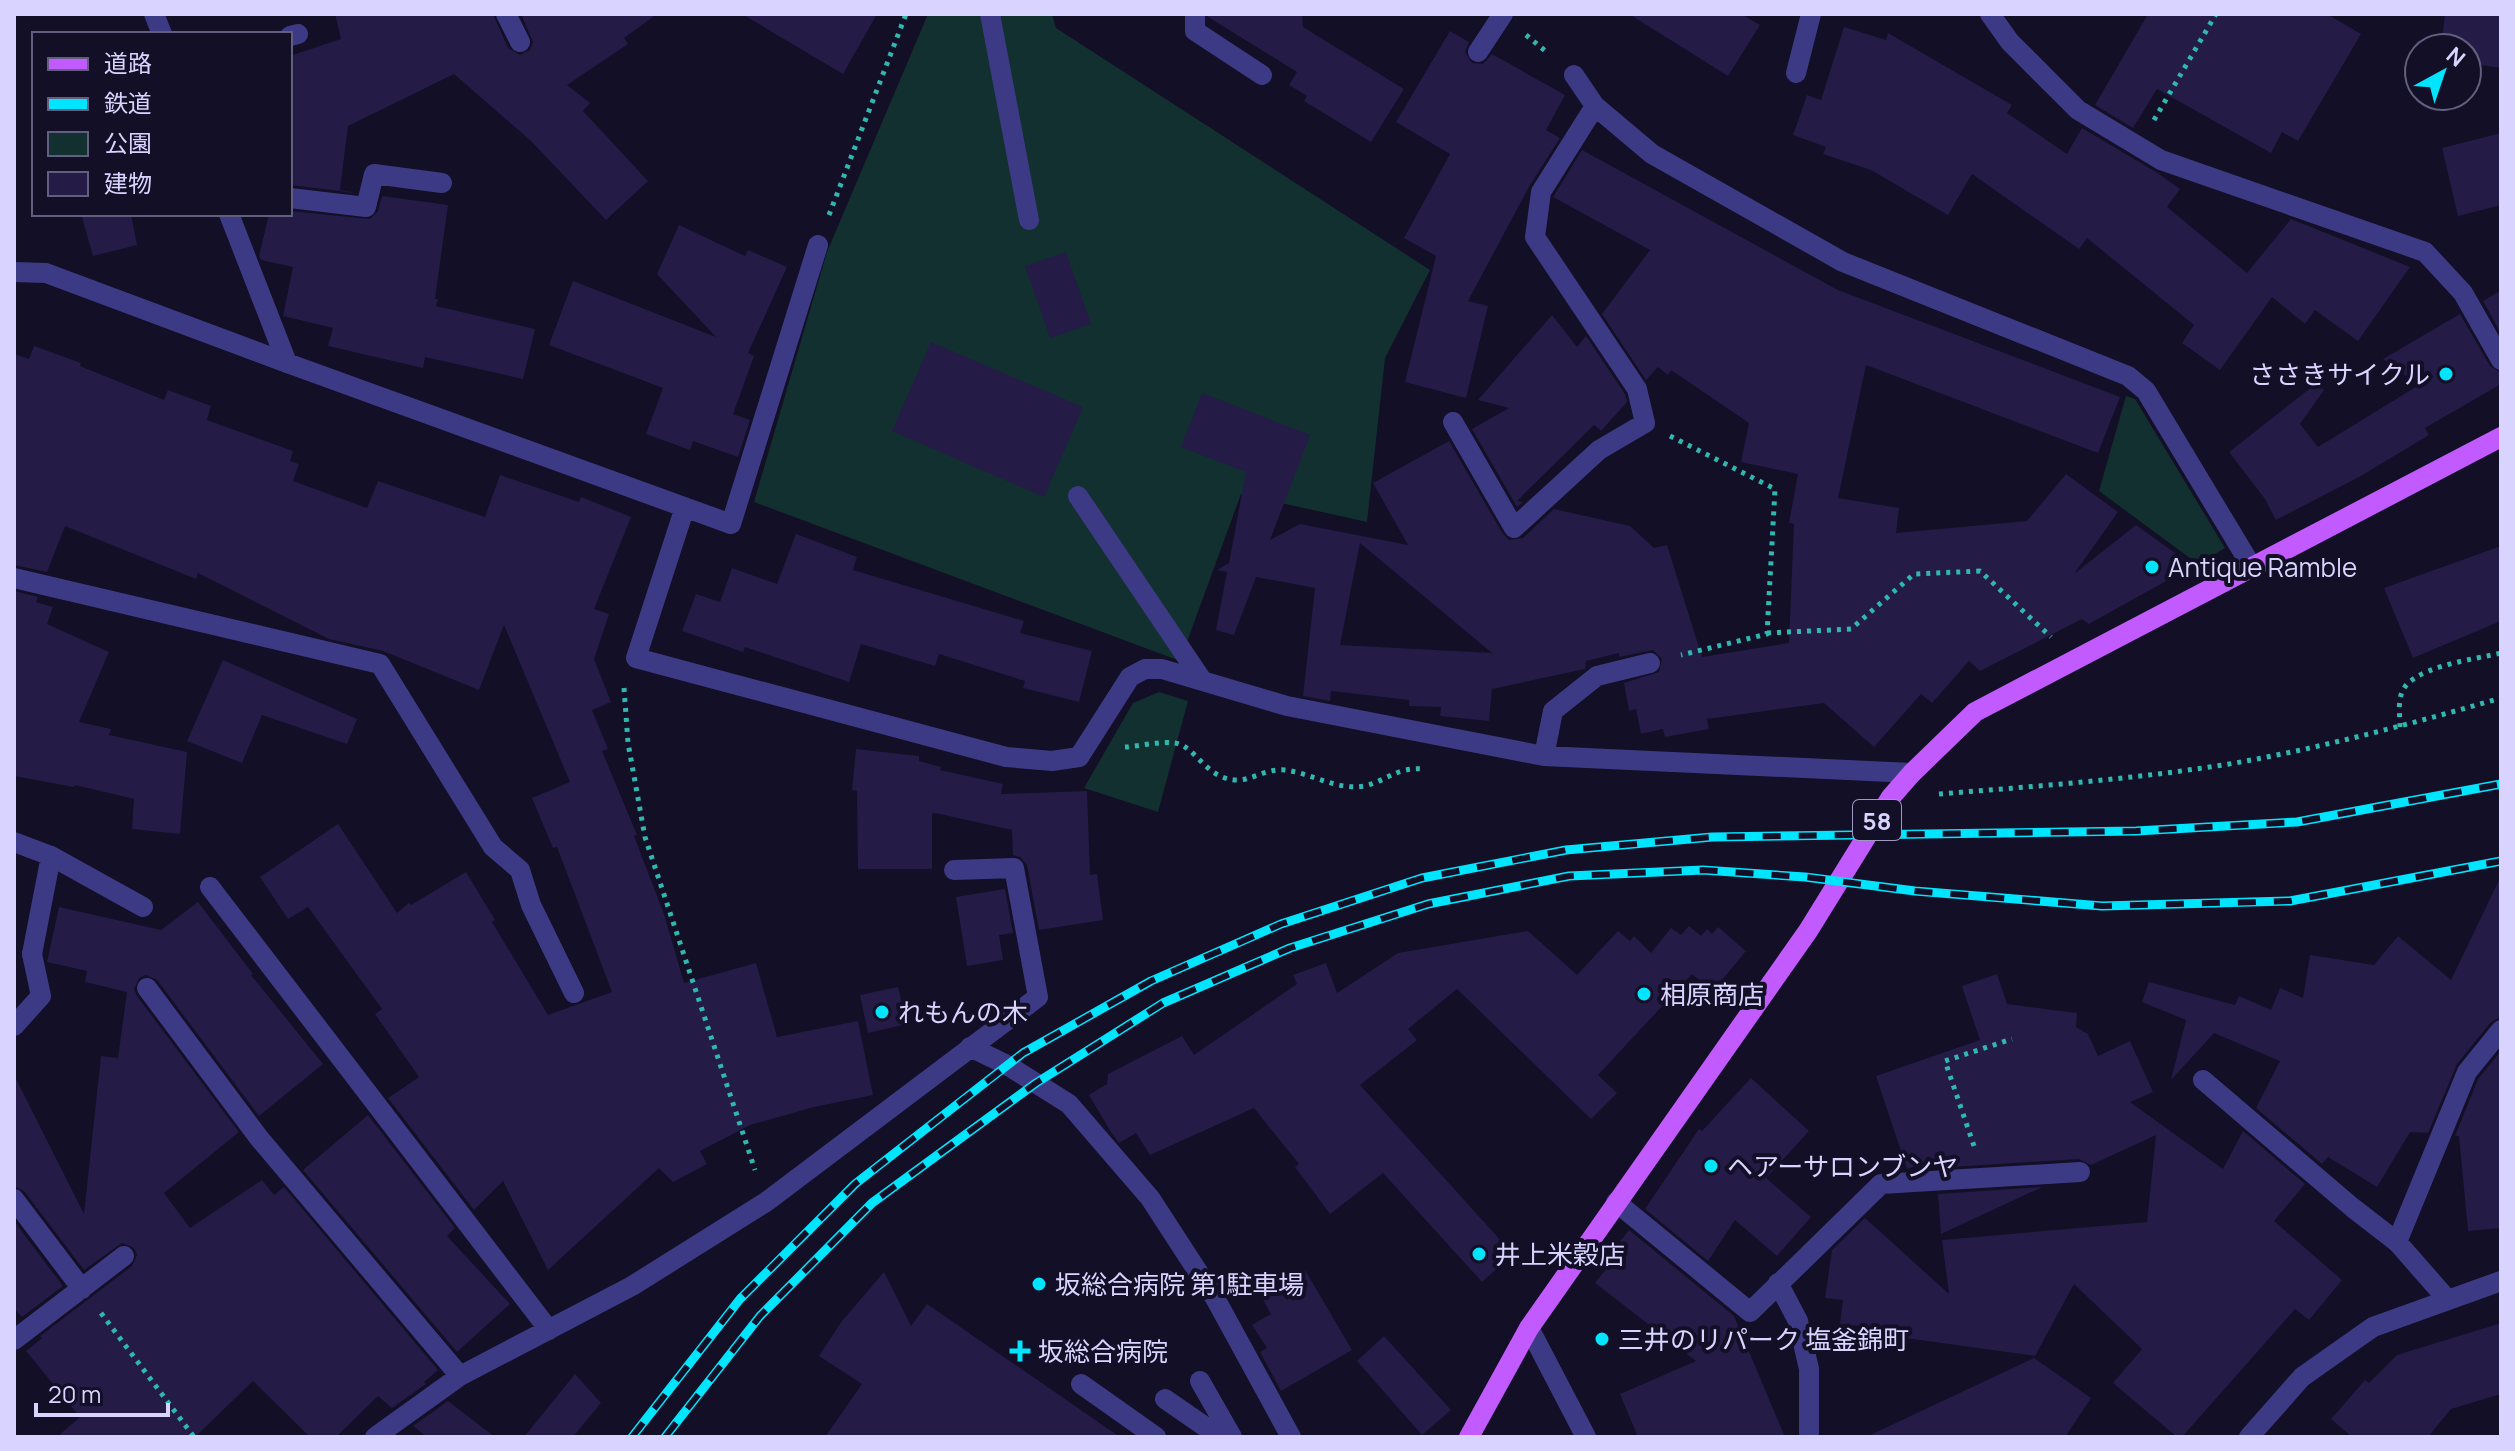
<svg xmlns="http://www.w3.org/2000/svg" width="2515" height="1451" font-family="Manrope,'Noto Sans JP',sans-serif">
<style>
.green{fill:#12302f}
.building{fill:#241b47;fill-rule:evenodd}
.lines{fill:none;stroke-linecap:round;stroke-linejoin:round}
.path{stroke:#2fb8b0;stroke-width:5;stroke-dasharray:4 6;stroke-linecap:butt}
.service{stroke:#3d3a85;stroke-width:20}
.minor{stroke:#3d3a85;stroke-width:20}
.tertiary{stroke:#3d3a85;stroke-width:20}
.primary{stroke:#c25bff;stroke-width:20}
.rail-casing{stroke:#00e5ff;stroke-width:9}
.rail{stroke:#130f26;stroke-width:6;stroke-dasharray:18;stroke-linecap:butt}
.poi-dot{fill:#00e5ff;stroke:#130f26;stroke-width:3}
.labels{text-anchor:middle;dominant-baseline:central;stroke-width:8;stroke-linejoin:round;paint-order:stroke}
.shield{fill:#130f26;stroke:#9e99be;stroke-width:2}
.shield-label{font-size:24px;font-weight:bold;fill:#d9d4ff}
.poi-label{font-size:26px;fill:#d9d4ff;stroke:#130f26;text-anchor:start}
</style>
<rect width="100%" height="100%" fill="#130f26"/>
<path class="green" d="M928 14H1052L1056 28 1430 270 1385 358 1367 522 1241 494 1180 661 754 502 827 252Z
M2126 396 2135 399 2225 548 2198 564 2099 491Z
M1159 692 1188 701 1158 812 1084 788 1133 703Z"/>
<path class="building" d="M335 14H493L508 48 520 55 530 50 533 42 521 14H657L624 38 628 44 567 85 590 103 583 111 648 181 606 220 531 141 454 74 348 126 340 190 356 193 290 185V56L341 39Z
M742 14H877L843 74Z
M1208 14H1302L1303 27 1404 89 1371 142 1304 101 1307 96 1289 85 1297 72 1208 17Z
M1629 14H1741L1760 25 1728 76Z
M2148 14H2327L2361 34 2298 141 2282 132 2271 153 2157 89 2133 128 2095 105Z
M2445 14H2501V68L2467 63V48H2441Z
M1844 27 1886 40 1888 33 2012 105 2007 113 2067 154 2082 128 2156 172 2180 189 2167 207 2247 273 2291 219 2410 267 2358 341 2315 310 2305 324 2272 297 2220 370 2182 343 2194 325 2087 238 2079 249 1972 174 1948 215 1871 170 1823 154 1826 147 1793 135 1807 95 1821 100Z
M1450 31 1469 42 1465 52 1472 63 1483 64 1492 54 1565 95 1546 130 1560 138 1530 185 1468 301 1488 306 1466 398 1405 382 1436 256 1404 238 1450 154 1396 122Z
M2501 133V205L2458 216 2442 148Z
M1582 150 1838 290 2120 397 2098 453 1866 365 1838 498 1899 508 1896 533 2027 521 2066 474 2118 512 2074 574 2136 525 2193 566 2089 624 2082 619 1980 671 1969 661 1932 703 1921 694 1874 747 1824 703 1707 719 1709 729 1665 737 1663 729 1641 734 1636 709 1629 711 1624 683 1659 672 1662 659 1653 650 1619 657V653L1586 661 1585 669 1492 689 1489 721 1440 716 1441 707 1409 706V700L1331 691 1330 701 1303 696 1315 588 1256 577 1234 635 1216 630 1227 572 1217 570 1229 563 1246 472 1181 447 1202 393 1310 435 1270 540 1300 524 1408 545 1373 483 1449 441 1503 534 1509 540 1523 538 1554 509 1630 526 1654 548 1667 545 1702 657 1789 643 1794 524 1789 523 1798 474 1741 462 1749 423 1671 370 1668 375 1658 367 1646 380 1602 314 1650 250 1553 197ZM1360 543 1492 653 1340 645Z
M382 196 448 205 435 299H438L436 306 535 329 523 379 425 357 423 368 328 346 333 328 283 316 293 267 261 260 259 256 269 214H290V211L370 219 378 211Z
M81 214H131L137 245 93 256Z
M679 225 745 256 748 250 787 267 748 353 754 356 733 414 750 420 738 457 693 441 690 450 646 434 663 388 549 345 573 281 716 337 657 274Z
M1066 252 1091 324 1050 338 1025 266Z
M2501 290V334L2483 301Z
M2460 314 2490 366 2501 373V384L2425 428 2429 435 2359 477 2276 520 2265 499 2229 452 2317 383 2324 390 2300 424 2318 447 2419 385 2383 359Z
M1552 315 1577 347 1586 336 1625 394 1627 402 1601 431 1594 425 1517 501 1523 502 1517 507 1472 429 1509 408 1478 400Z
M931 342 1083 407 1044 497 892 431Z
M34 346 81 363 80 366 164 400 168 390 211 406 207 420 293 451 290 461 299 464 293 481 367 508 378 481 485 517 500 475 579 502 581 497 631 517 594 609 609 614 594 659 611 702 592 710 608 749 602 751 637 835 634 836 664 914 684 983 756 963 777 1037 858 1021 873 1095 814 1107 750 1125 700 1151 707 1164 673 1182 659 1168 548 1270 503 1181 474 1210 388 1098 419 1077 375 1014 382 1009 308 907 288 919 260 877 338 824 397 913 409 903 411 905 466 872 495 920 492 922 548 1015 612 992 557 847 553 848 532 798 570 782 504 625 479 690 383 651 329 639 198 573 196 579 65 526 47 572 14 565V354L29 359Z
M796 534 857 557 853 570 1024 621 1020 633 1092 651 1079 702 1023 688 1025 681 939 654 935 666 861 644 849 682 745 647 743 652 682 631 696 594 720 602 732 568 777 584Z
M2501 546V621L2413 658 2384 588Z
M14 591 38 597 36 602 53 607 47 624 109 652 79 722 111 729 109 735 187 752 180 834 132 829 134 799 75 785 74 787 14 776Z
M223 660 357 719 347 744 262 715 242 763 187 741Z
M856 749 919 756V761L941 767 940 770 1003 784 1001 794 1087 791 1090 875 1097 874 1103 920 1039 930 1027 865 1020 857 1013 855 1012 830 940 814 932 813V869H858L857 791 852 790Z
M2501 876V1017L2491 1022 2457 1064 2428 1133 2410 1132 2377 1187 2328 1157 2322 1164 2256 1108 2280 1061 2214 1033 2171 1080 2186 1020 2142 1002 2149 982 2235 1005 2239 996 2271 1010 2280 988 2303 998 2310 955 2374 965 2398 936 2451 980Z
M1005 889 1013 933 999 935 1003 960 967 966 956 897Z
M198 902 253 974 251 975 323 1064 259 1116 157 980 146 975 139 978 134 989 137 996 239 1132 164 1193 190 1228 262 1180 274 1195 284 1187 438 1370 424 1382 426 1384 392 1408 378 1396 336 1437H310L253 1381 195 1437H57L80 1417 26 1351 42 1338 40 1336 132 1266 137 1255 134 1248 122 1243 84 1270 24 1191 14 1186V1075L84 1214 101 1056 118 1058 127 992 85 982 87 971 47 962 59 907 161 930Z
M1689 926 1701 936 1707 929 1712 934 1718 927 1746 951 1713 991 1692 974 1598 1075 1617 1093 1591 1119 1457 989 1408 1029 1417 1040 1360 1085 1513 1254 1482 1282 1383 1173 1330 1214 1295 1167 1299 1164 1254 1108 1150 1155 1136 1133 1119 1143 1111 1132 1089 1095 1107 1084 1108 1074 1182 1036 1194 1055 1297 984 1293 975 1326 963 1337 993 1398 953 1528 931 1577 975 1618 931 1630 941 1634 936 1651 953 1671 928 1681 935Z
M1997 974 2007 1004 2077 1013 2076 1027 2088 1034 2098 1056 2130 1041 2153 1092 2130 1102 2223 1169 2243 1131 2305 1184 2274 1221 2342 1280 2309 1320 2295 1309 2182 1437H2177L2113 1383 2142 1349 2074 1284 2035 1356 1891 1336V1329L1840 1324 1843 1300 1825 1298 1832 1250 1865 1218 1949 1294 1942 1240 2147 1222 2156 1135 2091 1165 2079 1159 1936 1168V1159L1907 1169 1876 1076 1980 1040 1962 986Z
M898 987 907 1024 868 1033 860 995Z
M2501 1051V1228L2468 1231 2459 1136H2455L2478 1079Z
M1751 1078 1809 1131 1766 1178 1811 1217 1777 1256 1735 1220 1708 1261 1645 1209 1699 1129 1702 1131Z
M368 1115 455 1228 447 1236 510 1304 457 1352 303 1170Z
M2042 1187 1941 1234 1938 1194Z
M14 1221 63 1286 22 1317 14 1308Z
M1629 1230 1734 1316 1785 1437H1638L1620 1394 1696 1361 1595 1283 1615 1258 1610 1254Z
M1305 1270 1352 1350 1281 1391 1260 1352 1267 1348 1252 1325 1271 1314 1261 1296Z
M884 1272 911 1326 927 1304 1120 1437H825L862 1384 819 1356 842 1321Z
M2501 1323V1394L2451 1409 2428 1437H2352L2331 1419 2365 1380 2369 1383 2397 1355Z
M1384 1336 1451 1410 1422 1435 1357 1361Z
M2034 1358 2091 1398 2065 1437H1866Z
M575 1374 601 1403 573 1437H524Z
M448 1401 495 1437H427L413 1426Z"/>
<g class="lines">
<path class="path" d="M1526 35 1549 54
M2154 120 2216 14
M829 215 906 14
M1670 436 1775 489 1767 634 1681 655
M1767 633 1851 629 1914 574 1980 571 2051 637
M624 688 628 743 645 837 755 1170
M2400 727C2400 717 2398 705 2401 695 2407 667 2476 659 2501 653
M1125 747C1140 746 1160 741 1175 743 1196 746 1205 779 1237 780 1253 780 1267 768 1285 770 1311 773 1338 791 1364 786 1387 781 1396 767 1423 769
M1939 794C2038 786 2138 779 2235 763 2325 747 2414 723 2501 698
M1974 1146 1945 1061 2012 1039
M101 1313 194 1437"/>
<path class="service" d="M990 14 1029 220
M1078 496 1202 680
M51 856 143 907
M14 1026 41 996 32 954
M2203 1080 2353 1208 2397 1242
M1200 1381 1232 1437
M1081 1384 1156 1437
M1165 1399 1220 1437"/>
<path class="minor" d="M154 14 162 34
M506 14 520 42
M1195 14V31L1262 75
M1990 14 2010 42 2078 110 2161 160 2425 252 2463 293 2501 360
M290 36 298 34
M1478 52 1503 14
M1796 73 1811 14
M1574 75 1595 106 1652 154 1843 262 2128 376 2146 391 2252 567
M290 198 366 207 374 174 442 183
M229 214 287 363
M14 272 46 273 287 363 731 524 818 245
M1453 422 1514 528 1599 450 1645 423 1637 389 1535 237 1541 192 1595 106
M685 507 636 658 1006 757 1052 761 1079 757 1130 677 1145 669H1162L1287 706 1544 756 1912 773
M14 578 380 664 493 847 520 870 531 905 574 993
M1544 756 1553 711 1597 676 1650 663
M14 842 51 856 32 954
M210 887 549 1330
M147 988 259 1138 460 1376
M970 1047 1007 1065 1069 1104 1150 1198 1215 1298 1291 1437
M14 1199 82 1289
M1616 1202 1750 1312 1881 1184 2080 1172
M1778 1283 1798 1321 1809 1369V1433
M2447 1299 2397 1242 2467 1072 2501 1030
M1529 1328 1586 1437
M14 1340 124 1256
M375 1437 460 1376 632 1286 766 1202 1038 997 1014 868 954 870"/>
<path class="tertiary" d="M2249 1437 2302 1377 2373 1327 2501 1281"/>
<path class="primary" d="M1469 1437 1529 1328 1808 931 1891 797 1912 773 1975 712 2501 437"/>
<defs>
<path id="rail" d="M632 1437 740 1299 855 1184 1023 1053 1151 981 1281 924 1422 878 1566 850 1712 837 2136 831 2297 822 2501 784
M665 1437 760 1316 872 1203 1036 1083 1163 1003 1290 948 1428 904 1569 876 1703 870 1805 877 1915 891 2102 906 2290 901 2501 861"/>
</defs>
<use href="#rail" class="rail-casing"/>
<use href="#rail" class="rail"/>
</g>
<g class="poi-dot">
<circle cx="2446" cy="374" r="8"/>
<circle cx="2152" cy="567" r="8"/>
<circle cx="1644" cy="994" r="8"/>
<circle cx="882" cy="1012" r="8"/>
<circle cx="1711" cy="1166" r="8"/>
<circle cx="1479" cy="1254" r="8"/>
<circle cx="1039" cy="1284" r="8"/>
<circle cx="1602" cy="1339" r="8"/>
<path d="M1016 1339h8v8h8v8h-8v8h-8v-8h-8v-8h8z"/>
</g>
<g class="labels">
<rect class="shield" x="1853" y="800" width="48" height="40" rx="6"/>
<g class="shield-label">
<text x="1877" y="820">58</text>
</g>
<g class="poi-label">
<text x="2430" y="374" text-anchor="end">ささきサイクル</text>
<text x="2168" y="567">Antique Ramble</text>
<text x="1660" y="994">相原商店</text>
<text x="898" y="1012">れもんの木</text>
<text x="1727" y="1166">ヘアーサロンブンヤ</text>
<text x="1495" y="1254">井上米穀店</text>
<text x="1055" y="1284">坂総合病院 第1駐車場</text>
<text x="1618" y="1339">三井のリパーク 塩釜錦町</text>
<text x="1038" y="1351">坂総合病院</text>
</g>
</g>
<rect width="2515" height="1451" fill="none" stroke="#d9d4ff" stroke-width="32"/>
<rect x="32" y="32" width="260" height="184" fill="#130f26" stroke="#625e7d" stroke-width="2"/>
<rect x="48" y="58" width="40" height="12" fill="#c25bff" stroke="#625e7d" stroke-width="2"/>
<text x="104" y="72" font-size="24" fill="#d9d4ff">道路</text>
<rect x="48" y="98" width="40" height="12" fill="#00e5ff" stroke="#625e7d" stroke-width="2"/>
<text x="104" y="112" font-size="24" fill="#d9d4ff">鉄道</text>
<rect x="48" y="132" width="40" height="24" fill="#12302f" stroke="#625e7d" stroke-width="2"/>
<text x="104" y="152" font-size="24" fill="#d9d4ff">公園</text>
<rect x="48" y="172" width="40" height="24" fill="#241b47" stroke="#625e7d" stroke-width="2"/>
<text x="104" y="192" font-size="24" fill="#d9d4ff">建物</text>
<g transform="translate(2443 72) rotate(40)"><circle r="38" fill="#130f26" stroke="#625e7d" stroke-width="2"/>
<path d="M0-6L14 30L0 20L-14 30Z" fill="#00e5ff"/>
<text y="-12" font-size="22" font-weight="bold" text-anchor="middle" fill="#d9d4ff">N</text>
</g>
<path d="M36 1403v12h132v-12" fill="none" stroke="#d9d4ff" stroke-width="4"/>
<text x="48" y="1403" font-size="24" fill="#d9d4ff" stroke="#130f26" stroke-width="6" paint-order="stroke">20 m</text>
</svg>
